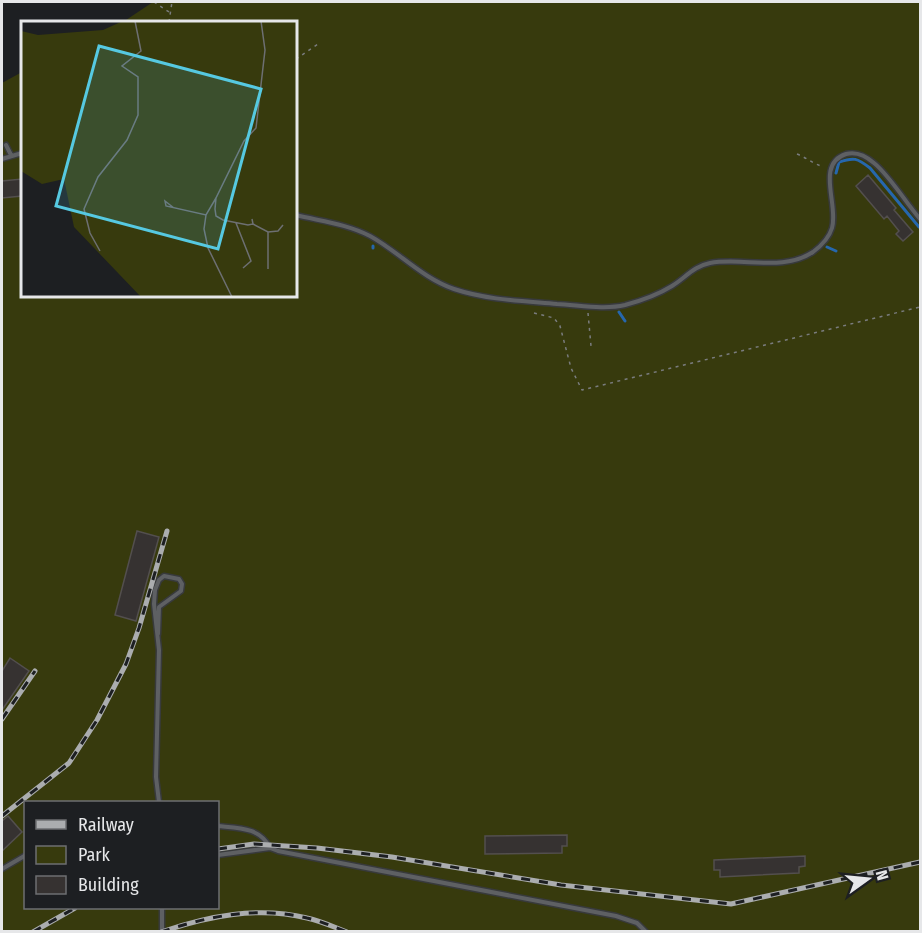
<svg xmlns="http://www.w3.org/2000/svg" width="922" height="933" font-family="'Fira Sans Condensed',sans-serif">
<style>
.green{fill:#373a0d;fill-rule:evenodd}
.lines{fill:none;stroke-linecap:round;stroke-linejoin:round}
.stream{stroke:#2667ad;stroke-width:3}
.building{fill:#363231;stroke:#534f4e;stroke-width:1.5}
.service-casing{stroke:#383a3c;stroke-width:7}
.path{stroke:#7a7c7e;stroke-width:1.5;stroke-dasharray:3 4.5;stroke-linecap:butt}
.service{stroke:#5e6063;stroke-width:4}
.rail-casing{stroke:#abadaf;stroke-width:5}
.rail{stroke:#1d1f22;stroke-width:3;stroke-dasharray:9;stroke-linecap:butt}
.inset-road{fill:none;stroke:#6d6f72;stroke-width:1.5}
.view{fill:#56c9e1;fill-opacity:0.15;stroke:#56c9e1;stroke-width:3}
.inset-edge{fill:none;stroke:#e6e7e9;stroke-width:3}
</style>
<rect width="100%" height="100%" fill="#1d1f22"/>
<path class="green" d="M153 2H920V931L2 932V83L22 72V296H296V22H123ZM26 802H218V908H26Z"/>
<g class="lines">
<path class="stream" d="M836 173 839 162C854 157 857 158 870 168L919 227
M827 247 836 251
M373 248V246
M619 312 625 321"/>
</g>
<path class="building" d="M868 175 896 208 894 210 913 232 903 241 896 234 899 231 887 216 884 219 856 186Z
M22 179V196L2 198V181Z
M137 531 159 537 136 621 115 615Z
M10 658 29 671 2 710V671Z
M8 816 22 832 2 851V821Z
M567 835V846H562V853L485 854V836Z
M805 856V866L799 867V873L720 877V870H714V860Z"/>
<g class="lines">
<defs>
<path id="service" d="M6 145 11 155
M2 159 22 153
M296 215C320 221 347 224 370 236 399 252 422 278 454 289 487 300 523 301 557 304 579 305 604 310 625 305 640 301 659 294 672 286 685 278 694 266 710 263 743 257 783 272 813 252 821 246 829 238 832 228 839 205 815 164 846 154 857 151 866 156 874 163 890 176 906 203 920 219
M158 634 159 607 181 591 182 584 179 579 164 576 159 580 155 590 154 604 159 650 156 777 159 802
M218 826C238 828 260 827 270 848
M218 855 270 848 278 851 616 916 637 923 646 932
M2 869 26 855
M162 908V932"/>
</defs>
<use href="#service" class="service-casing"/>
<path class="path" d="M154 2 169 12
M169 22 172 2
M296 59 318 44
M797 154C807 158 813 164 824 167
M534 313 554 318 560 326 571 368 582 390 920 307
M588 313 591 346"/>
<use href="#service" class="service"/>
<defs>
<path id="rail" d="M2 719 35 671
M2 816 69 763 97 720 126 664 139 628 167 531
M218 849 254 844 317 848 392 857 561 885 731 904 920 862
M33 932 75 908
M161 932C208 916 258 906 307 918 321 921 334 927 347 932"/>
</defs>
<use href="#rail" class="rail-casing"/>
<use href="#rail" class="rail"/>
</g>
<g transform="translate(21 21)">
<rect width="276" height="276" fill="#1d1f22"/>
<path d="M102 0H276V276H120L53 206 43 158 21 163 0 150V10L17 14 82 9Z" fill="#373a0d"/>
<path class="inset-road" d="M153 187 144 180 145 185 185 194 195 177M185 194 183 208 187 227 211 276M231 198 232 203 227 204 202 199 195 195 194 188 195 177 223 120 235 107 244 29 240 0M215 202 230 240 222 247M232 203 247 211 257 210 262 204M79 230 69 212 63 188 77 156 106 119 117 94V56L101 45 120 30 114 0M247 248V211"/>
<path class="view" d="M78 25 240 68 197 228 35 185Z"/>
<rect width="276" height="276" class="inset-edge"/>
</g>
<rect width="922" height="933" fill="none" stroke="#e6e7e9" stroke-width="6"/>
<rect x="24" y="801" width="195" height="108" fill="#1d1f22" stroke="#6d6f72" stroke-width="1.5"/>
<rect x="36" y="820" width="30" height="9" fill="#abadaf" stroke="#6d6f72" stroke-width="1.5"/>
<text x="78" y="831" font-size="18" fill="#e6e7e9">Railway</text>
<rect x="36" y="846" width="30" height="18" fill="#373a0d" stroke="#6d6f72" stroke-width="1.5"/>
<text x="78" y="861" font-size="18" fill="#e6e7e9">Park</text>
<rect x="36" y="876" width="30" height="18" fill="#363231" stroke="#6d6f72" stroke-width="1.5"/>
<text x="78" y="891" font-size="18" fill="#e6e7e9">Building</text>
<g transform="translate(868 879) rotate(75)" stroke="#1d1f22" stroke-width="4.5" paint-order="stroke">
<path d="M0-4.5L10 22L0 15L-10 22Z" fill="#e6e7e9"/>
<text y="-9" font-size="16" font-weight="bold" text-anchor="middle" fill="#e6e7e9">N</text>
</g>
</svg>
